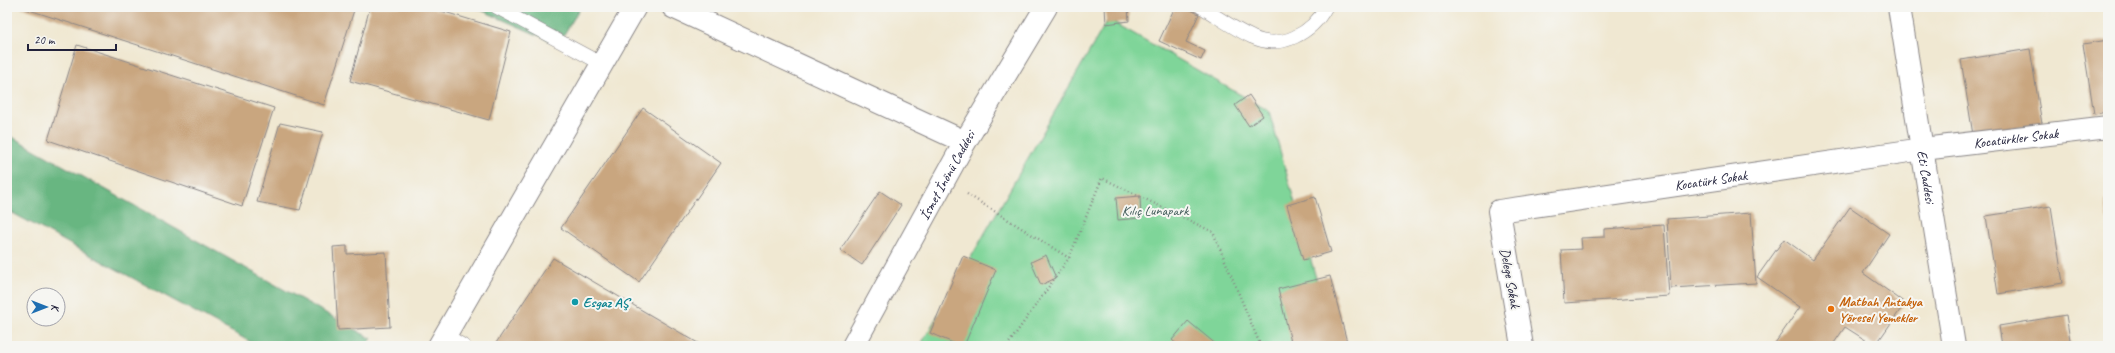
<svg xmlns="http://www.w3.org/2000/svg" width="2115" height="353" font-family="Caveat,sans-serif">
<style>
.green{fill:#7fd599;stroke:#507c6a}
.forest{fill:#67b681;stroke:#446c5e}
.building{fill:#c9a67f}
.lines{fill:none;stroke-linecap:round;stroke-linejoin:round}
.service-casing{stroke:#898586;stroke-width:14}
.minor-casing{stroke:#898586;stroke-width:24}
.secondary-casing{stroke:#898586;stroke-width:24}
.primary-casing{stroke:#898586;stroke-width:24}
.path{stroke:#898586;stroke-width:2.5;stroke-dasharray:1 3;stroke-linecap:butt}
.service{stroke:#fff;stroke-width:13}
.minor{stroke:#fff;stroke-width:22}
.secondary{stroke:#fff;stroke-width:22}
.primary{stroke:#fff;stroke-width:22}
.culture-dot{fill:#0f9aa8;stroke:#f6f6f2;stroke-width:1.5}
.food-dot{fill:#e8710a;stroke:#f6f6f2;stroke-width:1.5}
.labels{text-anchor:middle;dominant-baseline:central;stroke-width:4;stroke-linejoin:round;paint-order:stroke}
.street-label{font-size:14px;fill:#22223b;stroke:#f6f6f2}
.park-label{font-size:14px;fill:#3e5857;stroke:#f6f6f2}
.food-label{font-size:14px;font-weight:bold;fill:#c56008;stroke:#f6f6f2;text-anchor:start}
.culture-label{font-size:14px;font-weight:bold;fill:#0d838f;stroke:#f6f6f2;text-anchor:start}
</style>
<rect width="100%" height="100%" fill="#f6f6f2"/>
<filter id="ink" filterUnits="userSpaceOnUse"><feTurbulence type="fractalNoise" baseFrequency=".025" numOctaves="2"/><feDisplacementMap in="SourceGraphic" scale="8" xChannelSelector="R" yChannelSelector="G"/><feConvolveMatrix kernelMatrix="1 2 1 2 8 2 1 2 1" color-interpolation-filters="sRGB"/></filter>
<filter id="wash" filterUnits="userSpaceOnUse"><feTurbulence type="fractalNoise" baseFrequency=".012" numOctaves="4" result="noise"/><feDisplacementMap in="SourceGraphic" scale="16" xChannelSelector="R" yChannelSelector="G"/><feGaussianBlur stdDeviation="0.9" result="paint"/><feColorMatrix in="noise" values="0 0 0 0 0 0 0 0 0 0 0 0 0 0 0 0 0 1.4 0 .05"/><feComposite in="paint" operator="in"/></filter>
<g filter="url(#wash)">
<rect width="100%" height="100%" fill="#f0e8d2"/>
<path class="green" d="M1108 19 1269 111 1335 346H920Z"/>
<path class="forest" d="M474 7H581L558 44Z
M7 134 372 339 365 346H258L7 210Z"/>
<g id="blocks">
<path class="building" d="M20 7H355L324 105Z
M370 7H428L511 32 489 120 350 81Z
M1105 7H1128L1129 21 1106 24Z
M1175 7H1185L1199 14 1186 42 1205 51 1201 60 1159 41Z
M2108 40V112L2094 114 2083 44Z
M77 45 274 108 242 206 48 140Z
M2030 49 2042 124 1973 135 1961 60Z
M1249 95 1263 116 1249 126 1235 105Z
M643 108 721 163 639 282 561 228Z
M280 123 323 132 300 210 257 202Z
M880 191 901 205 862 265 840 250Z
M1140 196 1141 218 1118 220 1116 198Z
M1315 197 1331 252 1303 260 1287 205Z
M2108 199V220H2107L2104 200Z
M2051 206 2063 283 1998 294 1986 216Z
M1850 207 1889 234 1863 273 1905 303 1875 346 1845 327 1832 346H1773L1800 307 1757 277 1784 239 1813 260Z
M1751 213 1756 283 1671 288 1667 219Z
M1664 225 1669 296 1564 303 1561 250 1582 249 1581 238 1604 237V229Z
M347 246V254L386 252 390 327 338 330 333 247Z
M1046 255 1056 278 1041 285 1031 262Z
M963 256 996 270 964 346H960L930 333Z
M553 258 703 346H494Z
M1330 276 1348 346H1292L1278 289Z
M2066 315 2071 346H2002L1999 326Z
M1188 321 1218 346H1179L1172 340Z"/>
</g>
</g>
<g filter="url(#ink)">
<use href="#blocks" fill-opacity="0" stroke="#898586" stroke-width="1"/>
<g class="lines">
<defs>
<path id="service" d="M496 7 602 64
M1201 7C1218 17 1234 29 1252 37 1281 51 1312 33 1326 7
M446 335 464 346"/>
<g id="minor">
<path d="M673 7 965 142"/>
<path d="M439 346 635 7"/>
<path id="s1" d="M1522 346 1499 211 1923 149 2108 127"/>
</g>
<g id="secondary">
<path id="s2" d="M1899 7 1954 346"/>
</g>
<g id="primary">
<path id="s3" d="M853 346 965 142 1046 7"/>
</g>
</defs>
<use href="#service" class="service-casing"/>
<use href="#minor" class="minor-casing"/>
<use href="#secondary" class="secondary-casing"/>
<use href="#primary" class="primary-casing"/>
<path class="path" d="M967 194 1069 258
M1007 346 1069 258 1102 178 1213 232 1259 342 1255 346"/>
<use href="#service" class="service"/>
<use href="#minor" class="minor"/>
<use href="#secondary" class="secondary"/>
<use href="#primary" class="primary"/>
</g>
</g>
<circle class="culture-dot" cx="575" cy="302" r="4"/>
<circle class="food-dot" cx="1831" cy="309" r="4"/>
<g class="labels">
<g class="street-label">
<text stroke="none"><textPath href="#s1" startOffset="659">Kocatürkler Sokak</textPath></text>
<text stroke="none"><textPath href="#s3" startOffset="195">İsmet İnönü Caddesi</textPath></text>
<text stroke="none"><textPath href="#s2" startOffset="172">Eti Caddesi</textPath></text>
<text stroke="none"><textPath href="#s1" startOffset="351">Kocatürk Sokak</textPath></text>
<text transform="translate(1510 278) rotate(80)">Delege Sokak</text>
</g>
<g class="park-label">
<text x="1155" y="210">Kılıç Lunapark</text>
</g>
<g class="food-label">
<text x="1839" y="301">Matbah Antakya<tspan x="1839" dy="16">Yöresel Yemekler</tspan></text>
</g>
<g class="culture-label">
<text x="583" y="302">Esgaz AŞ</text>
</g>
</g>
<rect width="2115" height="353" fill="none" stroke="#f6f6f2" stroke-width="24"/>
<g transform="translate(46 307) rotate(90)"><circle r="19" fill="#f6f6f2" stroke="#a1a1a9"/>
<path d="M0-3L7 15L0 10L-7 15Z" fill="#1f6fb2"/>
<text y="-6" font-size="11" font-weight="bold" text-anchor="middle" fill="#22223b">K</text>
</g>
<path d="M28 44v6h88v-6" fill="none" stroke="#22223b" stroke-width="2"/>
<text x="34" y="44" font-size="12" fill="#22223b" stroke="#f6f6f2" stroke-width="3" paint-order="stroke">20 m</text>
</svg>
